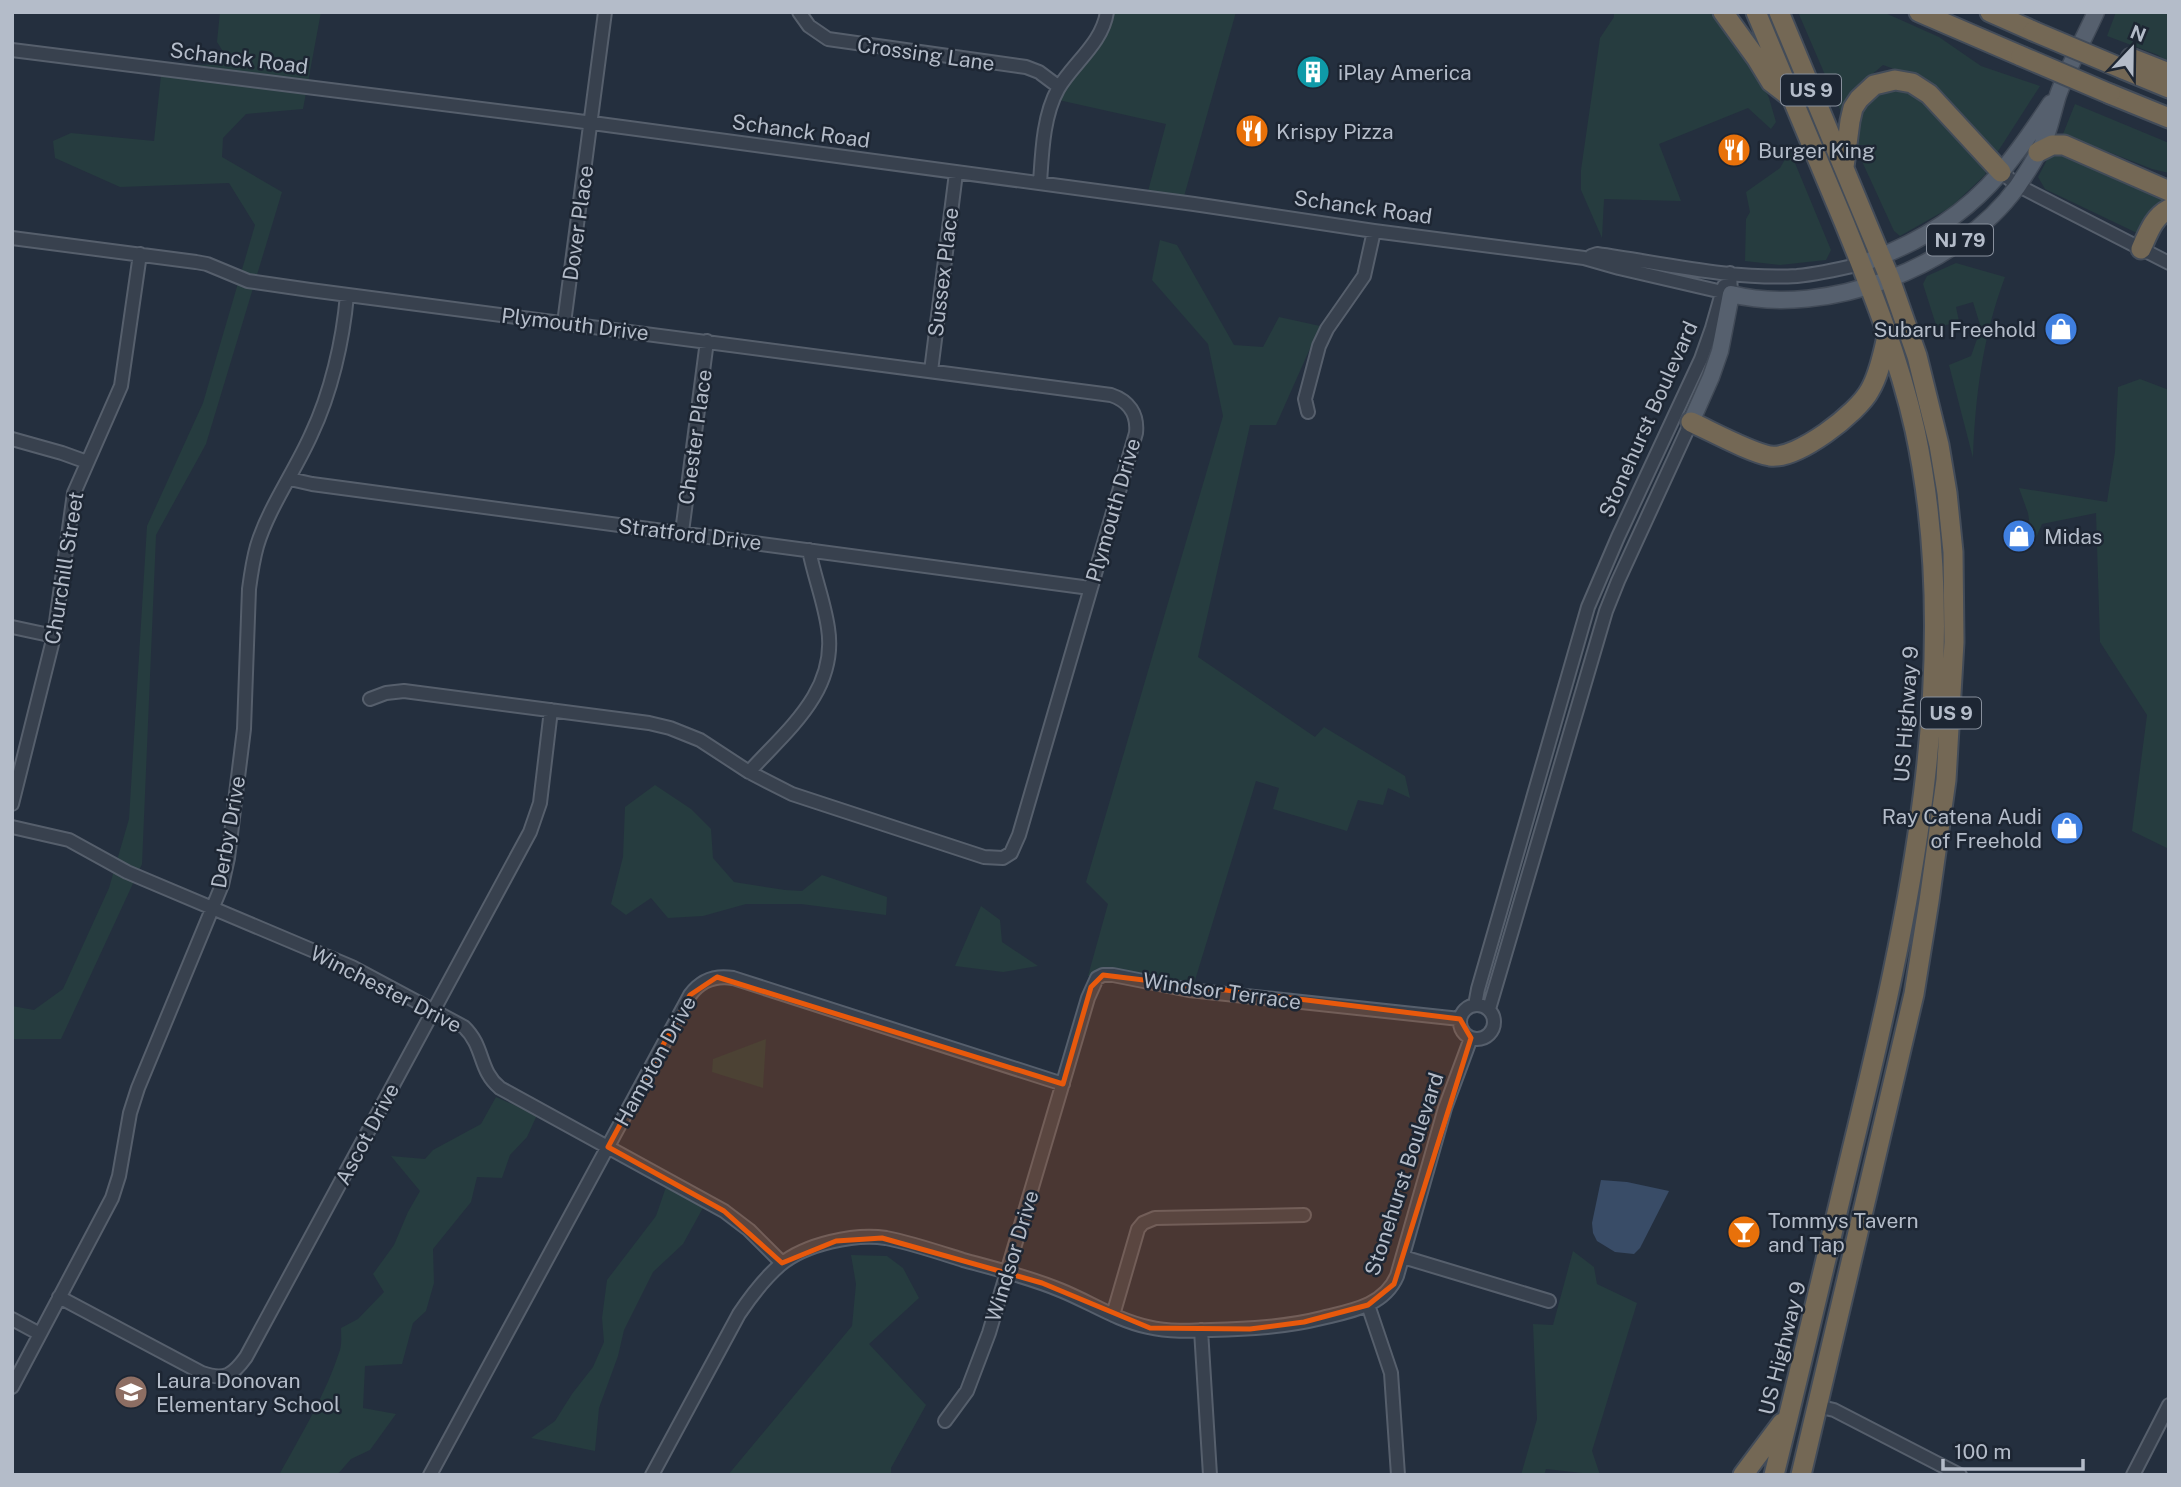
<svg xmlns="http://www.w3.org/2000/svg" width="2181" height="1487" font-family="'Public Sans',sans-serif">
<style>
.green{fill:#263c3f}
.water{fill:#394c67}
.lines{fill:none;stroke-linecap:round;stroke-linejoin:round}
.minor-casing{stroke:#565f6c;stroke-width:16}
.major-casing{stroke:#414a57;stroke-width:19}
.highway-casing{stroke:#434c59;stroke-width:23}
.minor{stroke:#38414e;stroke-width:12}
.major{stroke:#56606e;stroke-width:16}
.highway{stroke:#746855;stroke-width:19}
.highway-bridge-casing{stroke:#434c59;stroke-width:23;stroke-linecap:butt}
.highway-bridge{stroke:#746855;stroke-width:19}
.marked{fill:#e8590c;fill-opacity:0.2;stroke:#e8590c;stroke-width:5;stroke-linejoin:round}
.labels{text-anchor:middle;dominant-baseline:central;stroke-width:5;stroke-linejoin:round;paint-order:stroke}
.shield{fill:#1d2633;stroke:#878f9c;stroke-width:2}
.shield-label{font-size:19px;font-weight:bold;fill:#b4bcc9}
.street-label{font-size:21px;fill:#b4bcc9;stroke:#1d2633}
.poi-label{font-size:21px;fill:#b4bcc9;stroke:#1d2633;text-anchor:start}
</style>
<rect width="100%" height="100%" fill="#242f3e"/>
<path class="green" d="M220 12H321L303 109 246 114 223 138 222 157 282 192 206 444 156 535 142 864 61 1039H12V1006L34 1010 63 989 109 888 129 819 147 526 203 403 255 225 229 183 120 187 55 158 53 141 71 133 154 141 162 66 231 64 217 42Z
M1105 12H1236L1183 200 1147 195 1166 124 1054 99 1101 30Z
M1614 12H1717L1751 59 1769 98 1776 122 1771 129 1748 108 1659 144 1681 201 1604 199 1602 238 1581 190V170L1600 38 1614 17Z
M1798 12H1883L1939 37 1981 66 2040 86 1995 156 1930 82 1883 65 1862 83 1841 112Z
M2116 12H2169V64L2158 55 2107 36Z
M1883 85 1909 86 1987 168 1985 175 1951 207 1900 236 1894 231 1860 157 1866 152 1864 145H1856V119L1864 98Z
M2075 104 2169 143V173L2152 169 2063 134Z
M1790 151 1831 250 1826 260 1780 265 1745 261 1746 219 1750 212 1746 192 1780 168Z
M2066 153 2169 196V201L2155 207 2139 234 2045 189 2038 177 2050 154Z
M1160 240 1177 245 1234 345 1263 347 1279 317 1320 326 1276 425H1250L1198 657 1315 737 1324 727 1405 776 1410 798 1388 788 1383 805 1358 800 1347 831 1273 809 1279 788 1256 781 1192 990 1088 976 1108 904 1086 882 1223 416 1208 344 1152 280Z
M1956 263 2005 277C1983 335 1975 397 1973 458L1949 365 1971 356 1981 328 1973 302 1956 307 1959 321 1937 328 1923 284 1927 276Z
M2140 379 2169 390V849L2132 831 2147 715 2100 642 2096 513 2042 524 2033 545 2028 513 2019 488 2107 502 2115 452 2118 387Z
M655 785 691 809 711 829 713 858 734 882 785 890 802 891 822 875 887 897 886 915 801 904H746L703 916 668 918 651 898 626 915 611 904 623 857 625 807Z
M981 906 1000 920 1002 942 1038 966 1003 972 955 966Z
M766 1039 763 1088 712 1072 713 1059Z
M496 1097 537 1115 527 1137 510 1155 502 1178 477 1177 471 1202 433 1249 434 1283 426 1311 413 1323 402 1364 365 1366 363 1408 396 1414 370 1450 351 1459 337 1475H279C301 1435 326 1394 340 1350 342 1343 341 1335 341 1328L358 1319 384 1292 373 1274 394 1245 408 1212 420 1191 391 1156 425 1159 433 1150 481 1124Z
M666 1187 704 1206 683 1244 653 1272 624 1330 618 1356 599 1408 595 1451 531 1438 555 1421 572 1394 593 1367 604 1342 602 1318 607 1280 656 1216Z
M1573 1251 1594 1267 1597 1284 1637 1303 1592 1451 1600 1475 1546 1469 1544 1475H1521L1537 1419 1533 1324 1553 1325Z
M851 1255 887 1256 903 1268 919 1298 869 1344 926 1405 891 1468V1475H728L852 1326 856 1284Z"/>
<path class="water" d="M1601 1180 1627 1182 1669 1191 1640 1248 1634 1254 1615 1252 1597 1241 1593 1233 1592 1223Z"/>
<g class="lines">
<defs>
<path id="minor" d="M799 12 809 26 828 39 1026 67 1039 72 1059 87
M12 50 570 120 1194 204 1374 231 1584 258 1619 268 1731 294 1730 273
M2001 172 2017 185 2169 263
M1040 183C1042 153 1043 116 1058 89 1073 63 1102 44 1107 12
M12 238 196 262 207 264 248 281 310 290 1111 395C1129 401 1138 414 1136 433L1019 835 1011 853 1003 858 984 857 792 794 749 772 700 740 670 728 649 723 404 691 386 693 370 699
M1591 256 1597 254C1661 263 1732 280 1797 276 1819 274 1840 269 1861 264
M564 323 605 12
M931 371 956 173
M1308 412 1305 399 1319 346 1327 329 1364 276 1374 231
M12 439 62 453 87 462
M290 479 312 484 1090 588
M682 532 707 341
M12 627 54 636
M749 772C787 730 838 691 828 628 824 601 814 576 809 550
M12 804 54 636 74 493 121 386 140 254
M12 827 69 840 127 872 352 967 464 1027C485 1047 478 1070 500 1088L724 1211 749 1230 782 1263
M1460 1022a17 17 0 1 1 34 0a17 17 0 1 1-34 0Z
M1475 1005 1478 989 1588 607 1618 537 1701 359 1712 328 1724 286
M1489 1009 1606 611 1618 581 1691 422
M1403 1257 1549 1301
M59 1297 202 1373C225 1381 233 1375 246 1357L530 832 540 803 551 710
M1368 1305 1391 1373 1398 1475
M1113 1315 1138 1229 1143 1223 1155 1218 1304 1215
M12 1319 40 1334
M1201 1330 1210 1475
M12 1387 112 1198 119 1176 130 1113 138 1088 222 885 228 858 244 729 249 589C251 574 253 560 257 546 268 509 295 471 311 435 331 393 343 341 347 295
M1817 1406 1834 1410 1960 1475
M945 1421 967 1391 989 1333 1088 998 1097 978 1103 975H1113L1189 990 1460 1019
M430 1475 690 995C701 980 715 975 733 978L1063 1084
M652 1475 739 1314C751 1296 764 1279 780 1265 805 1244 855 1233 886 1238 912 1243 938 1252 963 1260 996 1269 1029 1277 1060 1290 1090 1302 1116 1320 1148 1327 1169 1332 1190 1331 1211 1330 1249 1329 1286 1327 1322 1318 1351 1311 1384 1306 1397 1276L1445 1108 1471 1038
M2133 1475 2169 1405"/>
<path id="major" d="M1871 260C1920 242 1966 213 2000 173 2019 151 2035 127 2051 103
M1691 422 1711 377 1720 351 1731 294C1826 318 1959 267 2017 187 2027 172 2040 153 2046 136 2051 122 2054 108 2058 95 2068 67 2084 39 2096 12"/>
<path id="highway" d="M1723 12 1757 59 1771 82 1789 96
M1756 12C1785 82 1814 152 1844 222 1872 291 1899 358 1915 430 1966 666 1908 920 1852 1150 1826 1258 1801 1367 1774 1475
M1779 12 1890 279 1917 356 1939 445 1947 493 1953 552 1954 642 1946 780 1929 901 1914 994 1801 1475
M1919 12 2021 56
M1990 12 2033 31
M2131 58 2169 73
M2123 69 2169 88
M2110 94 2169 118
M2038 152 2052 145H2064L2169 191
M1844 167 1850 121 1853 108 1859 99 1874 85 1895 80 1912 83 1929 94 2001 172
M2141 249C2148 234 2153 217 2169 209
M1691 422C1711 431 1749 452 1770 456 1797 460 1858 413 1870 390 1880 373 1883 352 1888 333
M1743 1475 1782 1423"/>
</defs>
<use href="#minor" class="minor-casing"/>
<use href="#major" class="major-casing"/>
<use href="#highway" class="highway-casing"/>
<use href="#minor" class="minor"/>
<use href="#major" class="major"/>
<use href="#highway" class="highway"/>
<defs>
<path id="highway-bridge" d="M2033 31 2123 69
M2021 56 2110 94"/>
</defs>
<use href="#highway-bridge" class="highway-bridge-casing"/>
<use href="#highway-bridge" class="highway-bridge"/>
</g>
<path class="marked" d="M1103 975 1460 1019 1471 1038 1394 1284 1368 1305 1304 1322 1250 1329 1150 1328 1042 1283 882 1238 836 1241 782 1263 724 1211 608 1147 690 995 717 977 1063 1084 1091 987Z"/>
<defs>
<symbol id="building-disc" viewBox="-11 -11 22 22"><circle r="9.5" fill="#0f9aa8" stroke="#1d2633"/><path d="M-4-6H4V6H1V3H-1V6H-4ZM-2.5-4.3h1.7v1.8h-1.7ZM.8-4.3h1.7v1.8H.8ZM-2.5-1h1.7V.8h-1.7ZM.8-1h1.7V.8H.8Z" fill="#fff"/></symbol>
<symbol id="restaurant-disc" viewBox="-11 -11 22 22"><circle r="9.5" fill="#e8710a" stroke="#1d2633"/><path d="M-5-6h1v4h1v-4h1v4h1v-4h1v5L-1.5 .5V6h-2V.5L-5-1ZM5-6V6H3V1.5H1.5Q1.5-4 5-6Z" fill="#fff"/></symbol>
<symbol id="shop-disc" viewBox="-11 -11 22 22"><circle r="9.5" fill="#3f7fe0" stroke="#1d2633"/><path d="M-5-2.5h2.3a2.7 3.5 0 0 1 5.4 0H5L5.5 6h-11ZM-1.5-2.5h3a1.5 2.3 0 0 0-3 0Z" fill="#fff"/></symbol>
<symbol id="bar-disc" viewBox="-11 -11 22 22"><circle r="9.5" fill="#e8710a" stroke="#1d2633"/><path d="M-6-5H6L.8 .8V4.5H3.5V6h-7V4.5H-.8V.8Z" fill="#fff"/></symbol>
<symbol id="school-disc" viewBox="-11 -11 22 22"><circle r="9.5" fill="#8d6e63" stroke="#1d2633"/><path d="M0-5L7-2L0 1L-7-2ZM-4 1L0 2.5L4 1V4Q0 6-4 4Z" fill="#fff"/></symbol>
</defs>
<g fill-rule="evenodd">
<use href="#building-disc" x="1294" y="53" width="38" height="38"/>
<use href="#restaurant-disc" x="1233" y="112" width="38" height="38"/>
<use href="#restaurant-disc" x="1715" y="131" width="38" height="38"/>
<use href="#shop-disc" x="2042" y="310" width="38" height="38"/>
<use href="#shop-disc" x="2000" y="517" width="38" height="38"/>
<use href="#shop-disc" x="2048" y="809" width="38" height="38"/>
<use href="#bar-disc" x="1725" y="1213" width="38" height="38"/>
<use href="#school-disc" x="112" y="1373" width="38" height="38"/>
</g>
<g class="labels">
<g class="shield">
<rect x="1781" y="74.5" width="60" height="31" rx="5"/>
<rect x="1927" y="224.5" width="66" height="31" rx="5"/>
<rect x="1921" y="697.5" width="60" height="31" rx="5"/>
</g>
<g class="shield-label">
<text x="1811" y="90">US 9</text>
<text x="1960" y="240">NJ 79</text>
<text x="1951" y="713">US 9</text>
</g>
<g class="street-label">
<text transform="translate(926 54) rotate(8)">Crossing Lane</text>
<text transform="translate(239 58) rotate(7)">Schanck Road</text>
<text transform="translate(801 131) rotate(8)">Schanck Road</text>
<text transform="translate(1363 207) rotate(8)">Schanck Road</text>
<text transform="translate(578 223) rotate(-82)">Dover Place</text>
<text transform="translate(943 272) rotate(-83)">Sussex Place</text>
<text transform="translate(575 324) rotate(7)">Plymouth Drive</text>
<text transform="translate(1648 419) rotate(-66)">Stonehurst Boulevard</text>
<text transform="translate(695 437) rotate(-82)">Chester Place</text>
<text transform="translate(1113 510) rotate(-74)">Plymouth Drive</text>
<text transform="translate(690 534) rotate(7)">Stratford Drive</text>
<text transform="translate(64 568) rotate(-81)">Churchill Street</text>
<text transform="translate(1906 714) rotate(-86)">US Highway 9</text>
<text transform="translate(228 832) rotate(-80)">Derby Drive</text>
<text transform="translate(386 989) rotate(27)">Winchester Drive</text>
<text transform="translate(1222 991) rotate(8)">Windsor Terrace</text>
<text transform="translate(655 1061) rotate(-61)">Hampton Drive</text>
<text transform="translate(367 1134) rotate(-62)">Ascot Drive</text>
<text transform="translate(1404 1174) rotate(-72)">Stonehurst Boulevard</text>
<text transform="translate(1012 1256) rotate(-73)">Windsor Drive</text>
<text transform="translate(1782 1348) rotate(-76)">US Highway 9</text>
</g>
<g class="poi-label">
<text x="1338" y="72">iPlay America</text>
<text x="1276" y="131">Krispy Pizza</text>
<text x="1758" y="150">Burger King</text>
<text x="2036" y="329" text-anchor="end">Subaru Freehold</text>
<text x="2044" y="536">Midas</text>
<text x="2042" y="816" text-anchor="end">Ray Catena Audi<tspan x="2042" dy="24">of Freehold</tspan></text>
<text x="1768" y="1220">Tommys Tavern<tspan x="1768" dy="24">and Tap</tspan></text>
<text x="156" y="1380">Laura Donovan<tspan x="156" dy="24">Elementary School</tspan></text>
</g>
</g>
<rect width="2181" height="1487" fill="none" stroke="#b4bcc9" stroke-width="28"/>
<g transform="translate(2132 49) rotate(22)" stroke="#1d2633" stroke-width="5" paint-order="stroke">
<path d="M0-5L12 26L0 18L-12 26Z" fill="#b4bcc9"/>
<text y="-10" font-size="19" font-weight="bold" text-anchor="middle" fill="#b4bcc9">N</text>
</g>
<path d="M1943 1459v10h140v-10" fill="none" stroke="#b4bcc9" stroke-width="3.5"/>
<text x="1954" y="1459" font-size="21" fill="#b4bcc9" stroke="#1d2633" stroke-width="5" paint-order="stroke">100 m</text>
</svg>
